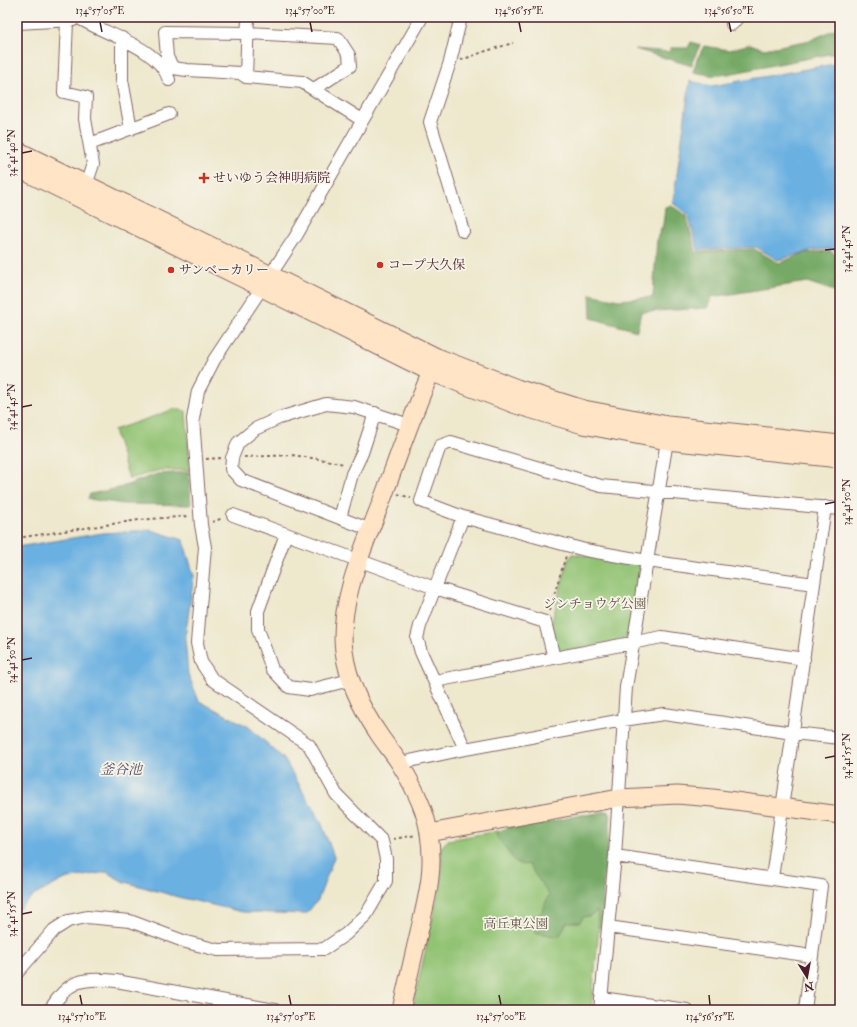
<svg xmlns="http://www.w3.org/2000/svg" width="857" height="1027" font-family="'IM FELL Double Pica','Noto Serif JP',serif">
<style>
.green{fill:#92c373;stroke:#6e714f}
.forest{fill:#75a965;stroke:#606448}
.water{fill:#6ab0e1;stroke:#5a6886}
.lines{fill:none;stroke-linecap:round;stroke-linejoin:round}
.street-casing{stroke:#836564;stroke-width:14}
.secondary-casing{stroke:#836564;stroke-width:19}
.path{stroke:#836564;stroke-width:2;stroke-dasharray:3 3;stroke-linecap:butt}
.street{stroke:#fff;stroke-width:12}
.secondary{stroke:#ffe4c6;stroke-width:17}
.ticks{fill:none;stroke:#4a1f2b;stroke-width:1.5}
.poi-dot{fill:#c8321e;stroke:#f7f3e8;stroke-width:1.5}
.labels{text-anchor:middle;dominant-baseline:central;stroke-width:3.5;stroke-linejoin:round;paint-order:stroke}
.poi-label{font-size:13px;fill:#4a1f2b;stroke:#f7f3e8;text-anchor:start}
.park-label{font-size:13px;fill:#605041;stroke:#f7f3e8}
.water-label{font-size:14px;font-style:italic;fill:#55526b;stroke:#f7f3e8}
.neatline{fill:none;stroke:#4a1f2b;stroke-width:1.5}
.ticks-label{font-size:10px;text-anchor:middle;fill:#4a1f2b}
</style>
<rect width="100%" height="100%" fill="#f7f3e8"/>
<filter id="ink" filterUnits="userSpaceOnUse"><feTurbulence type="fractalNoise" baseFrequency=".025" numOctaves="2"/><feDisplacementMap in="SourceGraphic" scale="8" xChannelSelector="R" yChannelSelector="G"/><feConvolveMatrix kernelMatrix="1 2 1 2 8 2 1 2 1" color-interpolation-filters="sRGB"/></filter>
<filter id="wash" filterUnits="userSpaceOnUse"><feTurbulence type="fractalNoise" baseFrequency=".012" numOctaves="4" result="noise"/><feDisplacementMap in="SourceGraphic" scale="16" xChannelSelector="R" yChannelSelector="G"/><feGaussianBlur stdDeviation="0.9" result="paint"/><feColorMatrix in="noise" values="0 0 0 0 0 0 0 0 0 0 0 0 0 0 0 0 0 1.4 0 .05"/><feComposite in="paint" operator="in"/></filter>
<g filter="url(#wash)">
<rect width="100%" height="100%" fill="#eee8cd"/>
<path class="green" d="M175 409 186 411 190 470H160L129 479 114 430Z
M573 554 634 563 639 564 640 568 628 636 622 640 561 653 555 651 551 625 568 560Z
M609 811V825L591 1010H412L441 880V847L448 840Z"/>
<path class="forest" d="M840 27V52L728 74 714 76 693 72 697 59 704 46 729 50 750 44 764 49 811 40Z
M691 42 700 45 692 62V66L635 49 670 52V48H688Z
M671 205 686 216 696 252 754 249 779 263 805 253 830 251 840 257V293L807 282 712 297 707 308 641 312 637 331 591 318 590 294 619 300 653 297 657 238 663 225 665 207Z
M189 472 191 505 123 504 88 499 90 494 119 488 157 474Z
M605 811 611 815 603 889 604 927H598L597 911 589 916 583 917 580 922H567L559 937 534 932 532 923V916L541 913 549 895 528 864 524 865 516 863 498 838 497 832 509 827 534 825 581 815 596 814Z"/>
<path class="water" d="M840 63V253L832 249 813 250 778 260 756 247 698 250 688 215 673 203 690 81 712 86Z
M151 530 183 540 194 576 185 638 188 674 199 701 249 727 284 759 321 822 334 857 318 900 306 914 243 912 178 897 122 881 107 872 65 879 33 896 17 910V547L103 533Z"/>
</g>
<g filter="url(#ink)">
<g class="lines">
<defs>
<path id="street" d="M248 17 246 77 302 82 362 120
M461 17 450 62 430 122 463 231
M79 18C106 35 159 47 169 80
M67 21 64 92 86 97 85 119 93 164 86 185
M17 23 73 20
M732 24 738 17
M122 38V80L131 129
M246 77 240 73 187 70 173 68 167 57 165 32 247 33 338 38 349 55 350 66 314 89
M90 144 169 114
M233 515 286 534
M463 517 421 501 440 446 451 442 601 486 840 509
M340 518 352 474 362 453 375 413
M371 530 241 480 231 469 232 458 238 443 255 429 279 418 326 404 354 407 409 425
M350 680 310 690 289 687 272 669 258 629V611L286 534 435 588 545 622 554 658
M435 681 662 637 804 659
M465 749 421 652 417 638 420 626 463 517 585 550 647 561 814 584
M400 763 465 749 623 720 664 714 793 733 840 738
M615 856 821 886 805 1010
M772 878 825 507
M608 927 812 956
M17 973 54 930 68 921 87 917 130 921 186 942 218 950 324 949 346 934 366 915 386 881V859L382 841 336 794 309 745 212 679 201 662 197 643 205 547 201 525 193 419 198 391 214 360 296 236 422 17
M601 998 687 1010
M50 1010C68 980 82 977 116 981L275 1010
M600 1010 615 856 626 687 667 441"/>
<path id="secondary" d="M17 150 437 357 517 388 584 409 668 425 840 444
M17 168 262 288 430 372 516 405 583 425 667 441 840 459
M429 833 619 798 677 795 713 798 840 815
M401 1010C407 984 413 958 419 932 427 897 435 870 429 834 426 809 413 785 400 764 394 754 386 745 380 736 362 710 348 682 344 651 337 601 368 538 385 492 401 448 416 405 435 363"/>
</defs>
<use href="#street" class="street-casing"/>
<use href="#secondary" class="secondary-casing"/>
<path class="path" d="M461 60 486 51 513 43
M244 457 292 455 325 460 344 464
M206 459 221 458
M398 494 411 498
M212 522 223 518
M17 538 139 520 189 516
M549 611 566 556
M393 839 416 835"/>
<use href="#street" class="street"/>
<use href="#secondary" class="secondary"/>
</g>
</g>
<path class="ticks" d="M100 22 102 32M310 22 312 32M519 22 521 32M729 22 731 32M22 153 32 151M825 250 835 249M22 407 32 405M825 504 835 502M22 660 32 658M825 758 835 756M22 914 32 912M80 995 82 1005M289 995 291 1005M499 995 501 1005M709 995 710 1005"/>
<g class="poi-dot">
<path d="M202 172h4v4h4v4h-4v4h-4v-4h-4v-4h4z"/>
<circle cx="380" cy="265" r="4"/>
<circle cx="171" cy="270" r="4"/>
</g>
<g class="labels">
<g class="poi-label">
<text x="213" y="178">せいゆう会神明病院</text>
<text x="388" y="265">コープ大久保</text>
<text x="179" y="270">サンベーカリー</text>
</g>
<g class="park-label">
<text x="595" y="604">ジンチョウゲ公園</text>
<text x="516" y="924">高丘東公園</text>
</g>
<g class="water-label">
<text x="121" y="769">釜谷池</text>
</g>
</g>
<rect width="857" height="1027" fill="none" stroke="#f7f3e8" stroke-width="44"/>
<g transform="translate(807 977) rotate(169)" stroke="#f7f3e8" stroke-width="3" paint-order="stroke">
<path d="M0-3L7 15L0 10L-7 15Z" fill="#4a1f2b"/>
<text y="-6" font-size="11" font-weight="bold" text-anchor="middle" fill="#4a1f2b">N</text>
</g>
<rect x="22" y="22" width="813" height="983" class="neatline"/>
<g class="ticks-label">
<text x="100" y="14">134°57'05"E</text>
<text x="310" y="14">134°57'00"E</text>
<text x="519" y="14">134°56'55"E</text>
<text x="729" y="14">134°56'50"E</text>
<text transform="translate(11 153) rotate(-90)" y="4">34°41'40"N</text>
<text transform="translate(846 249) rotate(-90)" y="4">34°41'45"N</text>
<text transform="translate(11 407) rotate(-90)" y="4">34°41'45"N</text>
<text transform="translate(846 502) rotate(-90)" y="4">34°41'50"N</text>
<text transform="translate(11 660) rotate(-90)" y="4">34°41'50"N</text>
<text transform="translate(846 756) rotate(-90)" y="4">34°41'55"N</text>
<text transform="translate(11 914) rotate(-90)" y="4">34°41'55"N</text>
<text x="82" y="1020">134°57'10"E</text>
<text x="291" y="1020">134°57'05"E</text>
<text x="501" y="1020">134°57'00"E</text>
<text x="710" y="1020">134°56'55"E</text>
</g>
</svg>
